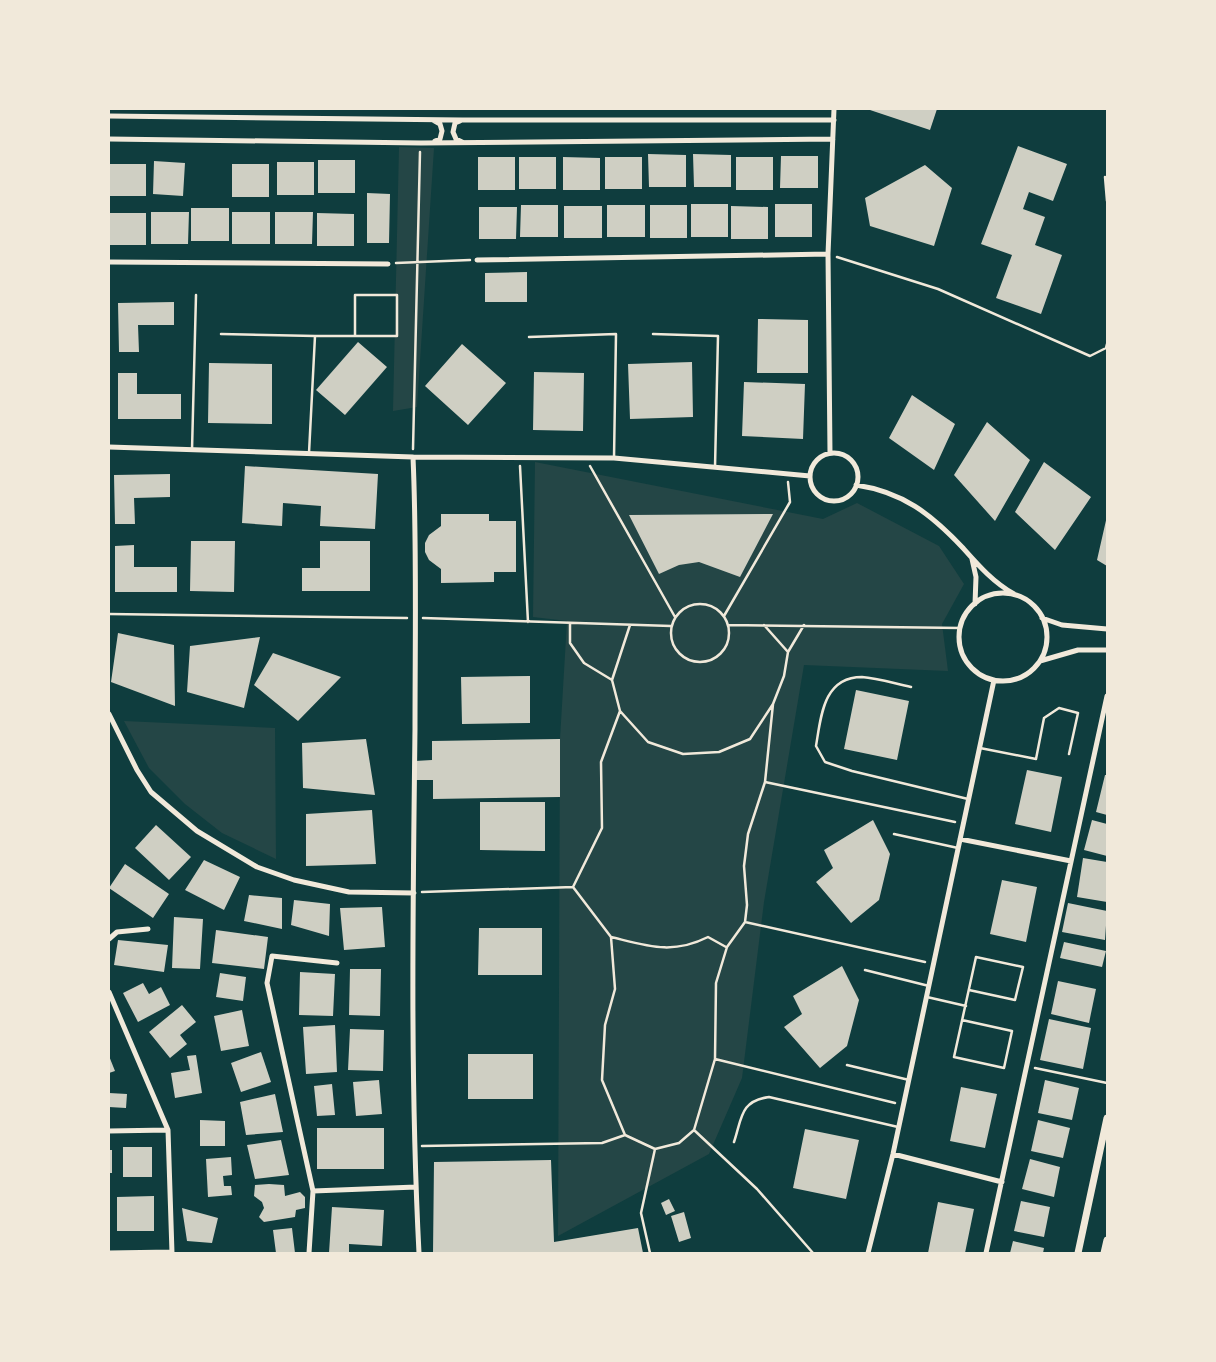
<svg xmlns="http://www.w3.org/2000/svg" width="1216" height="1362" font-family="Lora,serif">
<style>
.green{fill:#244646}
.building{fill:#cfcfc3}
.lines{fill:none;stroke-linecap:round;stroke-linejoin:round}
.path{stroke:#f1e9da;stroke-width:2.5}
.service{stroke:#f1e9da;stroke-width:2.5}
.minor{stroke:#f1e9da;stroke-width:5}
.tertiary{stroke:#f1e9da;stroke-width:7}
</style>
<rect width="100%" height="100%" fill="#0f3d3e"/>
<path class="green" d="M399 147 434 148 417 407 393 411Z
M535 462 823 519 857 503 939 546 964 584 942 624 948 671 804 665 764 902 742 1078 709 1154 558 1236 560 739 567 621 533 617Z
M124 721 275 728 276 859 222 833 185 804 149 768Z"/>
<path class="building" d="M867 109H937L930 130Z
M1018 146 1067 164 1053 201 1029 192 1023 209 1045 217 1035 245 1062 255 1041 314 996 298 1012 255 981 244Z
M648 154 686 155V187H649Z
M693 154 731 155V187H694Z
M781 156H818V188H780Z
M478 157H515V190H478Z
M519 157H556V189H519Z
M563 157 600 158V190H563Z
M605 157H642V189H605Z
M736 157H773V190H736Z
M318 160H355V193H318Z
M154 161 185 163 183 196 153 194Z
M277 162H314V195H277Z
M109 164H146V196H109Z
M232 164H269V197H232Z
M925 165 952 188 934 246 870 226 865 198Z
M367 193 390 194 389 243H367Z
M691 204H728V237H691Z
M775 204H812V237H775Z
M521 205H558V237H520Z
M607 205H645V237H607Z
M650 205H687V238H650Z
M564 206H602V238H564Z
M731 206 768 207V239H731Z
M479 207H517L516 239H479Z
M191 208H229V241H191Z
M151 212H189L188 244H151Z
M232 212H270V244H232Z
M275 212H313L312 244H275Z
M109 213H146V245H109Z
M317 213 354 214V246H317Z
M527 272V302H485V273Z
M174 302V325H138L139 352H119L118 303Z
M758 319 808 320V373H757Z
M358 342 387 367 345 415 316 390Z
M462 344 506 383 468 425 425 386Z
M692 362 693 417 630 419 628 364Z
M209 363 272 364V424L208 423Z
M534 372 584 373 583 431 533 430Z
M118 373H137V394H181V419H118Z
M744 382 805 384 803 439 742 436Z
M912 395 955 424 934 470 889 438Z
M987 422 1030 460 995 521 954 475Z
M1044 462 1091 497 1055 550 1015 512Z
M245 466 378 474 375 529 320 526 321 506 283 503 282 526 242 523Z
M170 474V497L134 498 135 524H115L114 475Z
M441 514H489V521H516V572H494V582L441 583V569L429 560 425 552V543L429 535 441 526Z
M773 514 740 577 699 562 679 565 659 574 629 515Z
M1107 516V566L1097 560Z
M191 541H235L234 592 190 591Z
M320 541H370V591H302V568H320Z
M134 545V567H177V592H115V546Z
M118 633 174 645 175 706 111 682Z
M260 637 244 708 187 692 190 646Z
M273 653 341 677 298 721 254 685Z
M530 676V723L462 724 461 677Z
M856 690 909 701 897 760 844 749Z
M366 739 375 795 303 788 302 743Z
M560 739V797L433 799V780H415V761L432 760V741Z
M1027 770 1062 777 1051 832 1015 824Z
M1105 775H1107V815L1096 812Z
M480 802H545V851L480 850Z
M372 810 376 864 306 866V814Z
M873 820 890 854 879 900 851 923 816 882 833 868 824 850Z
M1092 820 1107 824V856L1084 850Z
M156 825 191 857 169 880 135 848Z
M1083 858 1107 862V902L1077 897Z
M204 860 240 877 224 910 185 890Z
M125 864 169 894 153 918 109 888Z
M1002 880 1037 887 1026 942 990 934Z
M249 895 282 898V929L244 921Z
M294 900 330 904 329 936 291 925Z
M1068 903 1107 911 1105 940 1062 932Z
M382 907 385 947 344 950 340 908Z
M174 917 203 919 200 969 172 968Z
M479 928H542V975H478Z
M216 930 268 937 264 969 212 963Z
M118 940 168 945 164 972 114 965Z
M1064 942 1106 951 1102 967 1060 958Z
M842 966 859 1000 847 1046 820 1068 784 1027 802 1014 793 996Z
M350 969H381L380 1016 349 1015Z
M300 972 335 974 333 1016 299 1015Z
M220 973 246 977 243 1001 216 997Z
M1058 981 1096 989 1089 1023 1051 1014Z
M143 983 149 994 161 987 170 1005 138 1022 123 993Z
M182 1005 196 1022 180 1035 187 1044 170 1058 149 1032Z
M242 1010 249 1046 221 1051 214 1016Z
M1049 1019 1091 1028 1083 1069 1040 1060Z
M335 1025 337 1072 306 1074 303 1027Z
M350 1029 384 1030 383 1071 348 1070Z
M261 1052 271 1082 241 1092 231 1063Z
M468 1054H533V1099H468Z
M196 1055 202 1093 175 1098 171 1073 190 1070 187 1056Z
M109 1056 115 1071 109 1073Z
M379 1080 382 1114 356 1116 353 1082Z
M1045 1080 1079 1088 1072 1120 1038 1113Z
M332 1084 335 1115 317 1116 314 1086Z
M961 1087 997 1094 985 1148 950 1141Z
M109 1093 127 1094 126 1108 109 1107Z
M275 1094 283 1132 246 1135 240 1102Z
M200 1120 225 1121V1146H200Z
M1038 1120 1070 1128 1063 1158 1031 1151Z
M317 1128H384V1169H317Z
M805 1129 859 1140 846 1199 793 1188Z
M281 1140 289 1175 255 1179 247 1145Z
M123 1147H152V1177H123Z
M109 1150H112V1173H109Z
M231 1157 232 1175 223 1176 224 1186H231L232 1195 208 1197 206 1159Z
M1030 1159 1060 1167 1054 1197 1022 1189Z
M551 1160 554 1242 638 1228 643 1253H433L434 1162Z
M269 1184 284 1185 285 1196 300 1192 305 1197V1208L296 1210 295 1217 264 1222 259 1217 264 1208 262 1202 254 1196 255 1185Z
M154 1196V1231H117V1197Z
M669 1199 675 1211 666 1215 661 1203Z
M1021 1201 1050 1207 1044 1237 1014 1231Z
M938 1202 974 1209 965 1253H928Z
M332 1207 384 1210 382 1246 349 1244V1253H329Z
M182 1208 218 1218 212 1243 187 1241Z
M684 1212 691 1238 679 1242 671 1216Z
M292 1228 295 1253H276L273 1230Z
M1013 1241 1044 1248 1043 1253H1010Z"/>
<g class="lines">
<path class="path" d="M1105 177 1107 201
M837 257 938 289 1090 356 1106 348 1107 344
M396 263 470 260
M413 449 420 152
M520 466 528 622
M590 466 675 617
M671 633a29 29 0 1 1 58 0a29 29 0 1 1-58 0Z
M109 614 407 618
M724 616 790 502 788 482
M423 618 671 626
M570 624V643L584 663 612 680
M728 625 961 628
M764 625 788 652
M620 711 648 742 683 754 719 752 750 739 773 704 784 676 788 652 804 625
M765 782 955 822
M573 887 611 937 615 989 605 1025 602 1080 625 1135 655 1149 679 1143 694 1130 715 1059 716 983 727 947 745 922 747 905 744 866 748 834 765 782 773 704
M573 887 602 828 601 762 620 711 612 680 630 625
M422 892 573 887
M745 922 925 962
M611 937C648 946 672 955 708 937L726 947
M715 1059 895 1103
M1035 1068 1107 1083
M694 1130 757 1189 813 1253
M422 1146 602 1143 625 1135
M650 1253 641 1213 655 1149"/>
<path class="service" d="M221 334 315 336 309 453
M653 334 718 336 715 467
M315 336H397V295H355V336
M529 337 616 334 614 458
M192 450 196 295
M911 687C896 684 878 678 862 677 823 677 821 717 816 746L825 762 852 771 968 799
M980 748 1036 759 1044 718 1059 708 1078 713 1069 754
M894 834 958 848
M865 970 929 986
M927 997 966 1006
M962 1020 1012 1031 1004 1068 954 1057 976 957 1023 967 1015 1000 969 990
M847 1065 909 1080
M734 1142C742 1118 740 1101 769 1097L898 1127"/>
<path class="minor" d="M109 116 462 120H834
M433 120 440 124 442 131 440 139 435 141
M460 121 455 123 453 132 456 139 462 142
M109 139 421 143 833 139
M477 260 828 254
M109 262 388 264
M109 447 413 457 614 458 810 476
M830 453 828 254 834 109
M810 477a24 24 0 1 1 48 0a24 24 0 1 1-48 0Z
M413 457C417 547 415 638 415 729 413 903 410 1079 419 1253
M856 485C903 492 931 514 963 548 979 566 993 582 1014 594
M972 559 976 577 975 604
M959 637a44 44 0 1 1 88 0a44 44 0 1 1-88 0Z
M1042 618 1062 625 1107 629
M1040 661 1078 650H1107
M109 714 137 770 151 792 197 831 257 867 294 880 349 892 414 893
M960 839 1071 861
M109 939 117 932 148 929
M109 992 168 1130 172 1253
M109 1131 168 1130
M893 1154 1002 1182
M313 1191 416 1187
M109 1253 172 1252
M309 1253 313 1191 267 983 272 956 337 963
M868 1253 893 1154 994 680
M986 1253 1107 696"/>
<path class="tertiary" d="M1078 1253 1107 1118
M1104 1253 1107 1240"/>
</g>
<rect width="1216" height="1362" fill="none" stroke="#f1e9da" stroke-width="220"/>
</svg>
